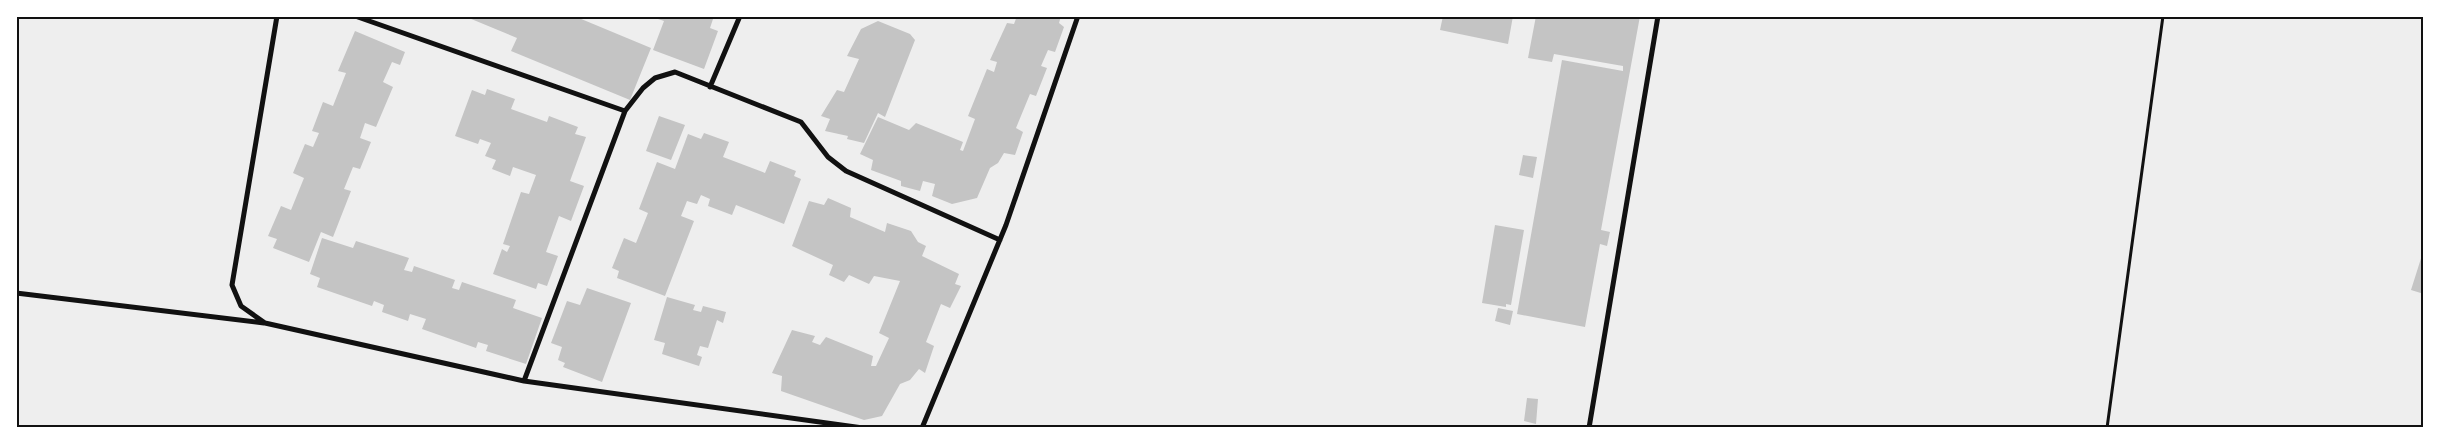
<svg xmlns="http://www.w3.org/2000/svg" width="2440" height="444" font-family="Cabin,sans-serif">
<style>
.green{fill:#eee}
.building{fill:#c4c4c4}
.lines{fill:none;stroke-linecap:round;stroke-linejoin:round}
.path{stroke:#111;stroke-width:3}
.minor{stroke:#111;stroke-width:5}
.neatline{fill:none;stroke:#111;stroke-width:2}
</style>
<rect width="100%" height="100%" fill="#fff"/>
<path class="green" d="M16 16H2424V428H16Z"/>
<path class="building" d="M464 16H574L651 48 630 100 511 51 517 38Z
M659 16H714L710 28 718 31 704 69 653 50 664 21 658 19Z
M1017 16H1061L1059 23 1064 27 1055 52 1048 50 1041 66 1047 68 1036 96 1030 94 1016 128 1023 132 1015 155 1004 153 998 163 990 168 977 198 952 204 932 196 935 184 923 181 920 191 901 186V181L871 170 873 160 860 154 878 117 909 130 916 123 963 142 960 150 963 151 975 119 968 116 987 69 994 72 997 62 990 60 1007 23 1014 24Z
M1443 16H1513L1508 44 1440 30Z
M1536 16H1640L1601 230 1610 232 1607 246 1600 244 1585 327 1517 314 1562 60 1623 71V66L1554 54 1552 62 1528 58Z
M878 21 910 34 915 40 885 117 878 113 864 143 847 139 848 136 825 131 830 119 821 116 837 90 844 92 859 59 847 56 861 29Z
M355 31 405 52 400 65 392 62 383 82 393 87 376 127 365 123 360 138 371 142 360 169 353 167 344 189 351 191 333 237 321 232 309 262 273 248 277 239 268 236 281 206 291 210 304 178 293 173 305 144 313 147 319 133 312 131 323 102 333 106 346 73 338 71Z
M487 89 515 99 511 109 547 122 549 116 578 127 575 134 586 137 570 181 584 186 571 221 559 216 546 252 558 256 547 286 538 283 536 289 493 274 502 249 507 252 510 246 503 244 521 192 529 194 536 175 513 167 510 176 492 169 496 160 485 156 491 143 480 139 478 144 455 136 472 90 485 95Z
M659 116 685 125 671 160 646 151Z
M704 133 729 142 723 157 765 173 770 161 796 171 794 176 801 179 784 224 736 205 732 215 708 206 710 199 701 195 697 204 687 201 681 216 694 221 665 296 617 278 619 271 612 268 624 238 636 243 648 213 639 209 657 162 675 169 688 134 701 139Z
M1523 155 1537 157 1533 178 1519 175Z
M828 198 851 208 850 217 885 232 887 223 911 231 918 242 926 246 922 256 959 274 955 284 961 286 950 308 941 304 926 342 934 346 925 373 919 369 910 380 900 384 882 416 864 420 781 391 782 376 772 373 792 330 815 336 812 342 820 345 826 337 873 356 871 366H876L889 338 879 333 900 281 874 276 869 284 849 275 844 282 829 275 833 265 792 246 809 201 824 205Z
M1495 225 1524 230 1511 305 1506 304V307L1482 303Z
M322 238 353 248 356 241 409 258 404 270 412 272 414 266 455 280 452 288 459 290 462 282 516 300 513 308 542 318 526 364 486 351 488 345 478 342 476 348 422 329 426 319 410 314 408 321 382 312 384 305 374 301 372 306 317 287 320 278 310 274Z
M2423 252H2424V294L2411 290Z
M587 288 631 303 602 382 563 367 565 363 558 360 562 347 551 343 567 301 580 305Z
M667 297 695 305 693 310 701 312 703 306 726 312 723 323 717 320 708 348 700 346 697 355 702 357 699 366 662 354 665 343 654 340Z
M1498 308 1513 311 1510 325 1495 321Z
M1527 398 1538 399 1536 424 1524 421Z"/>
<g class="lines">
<path class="path" d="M2107 428 2163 16"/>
<path class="minor" d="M277 16 232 285 241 306 265 323 524 381 863 428
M355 16 625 111
M710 87 740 16
M16 293 264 323
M524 381 625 111 643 88 655 78 675 72 801 122 828 157 846 171 1000 240
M922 428 1006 225 1078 16
M1589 428 1658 16"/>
</g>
<rect width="2440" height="444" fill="none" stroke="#ffffff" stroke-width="35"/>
<rect x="18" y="18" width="2404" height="408" class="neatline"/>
</svg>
